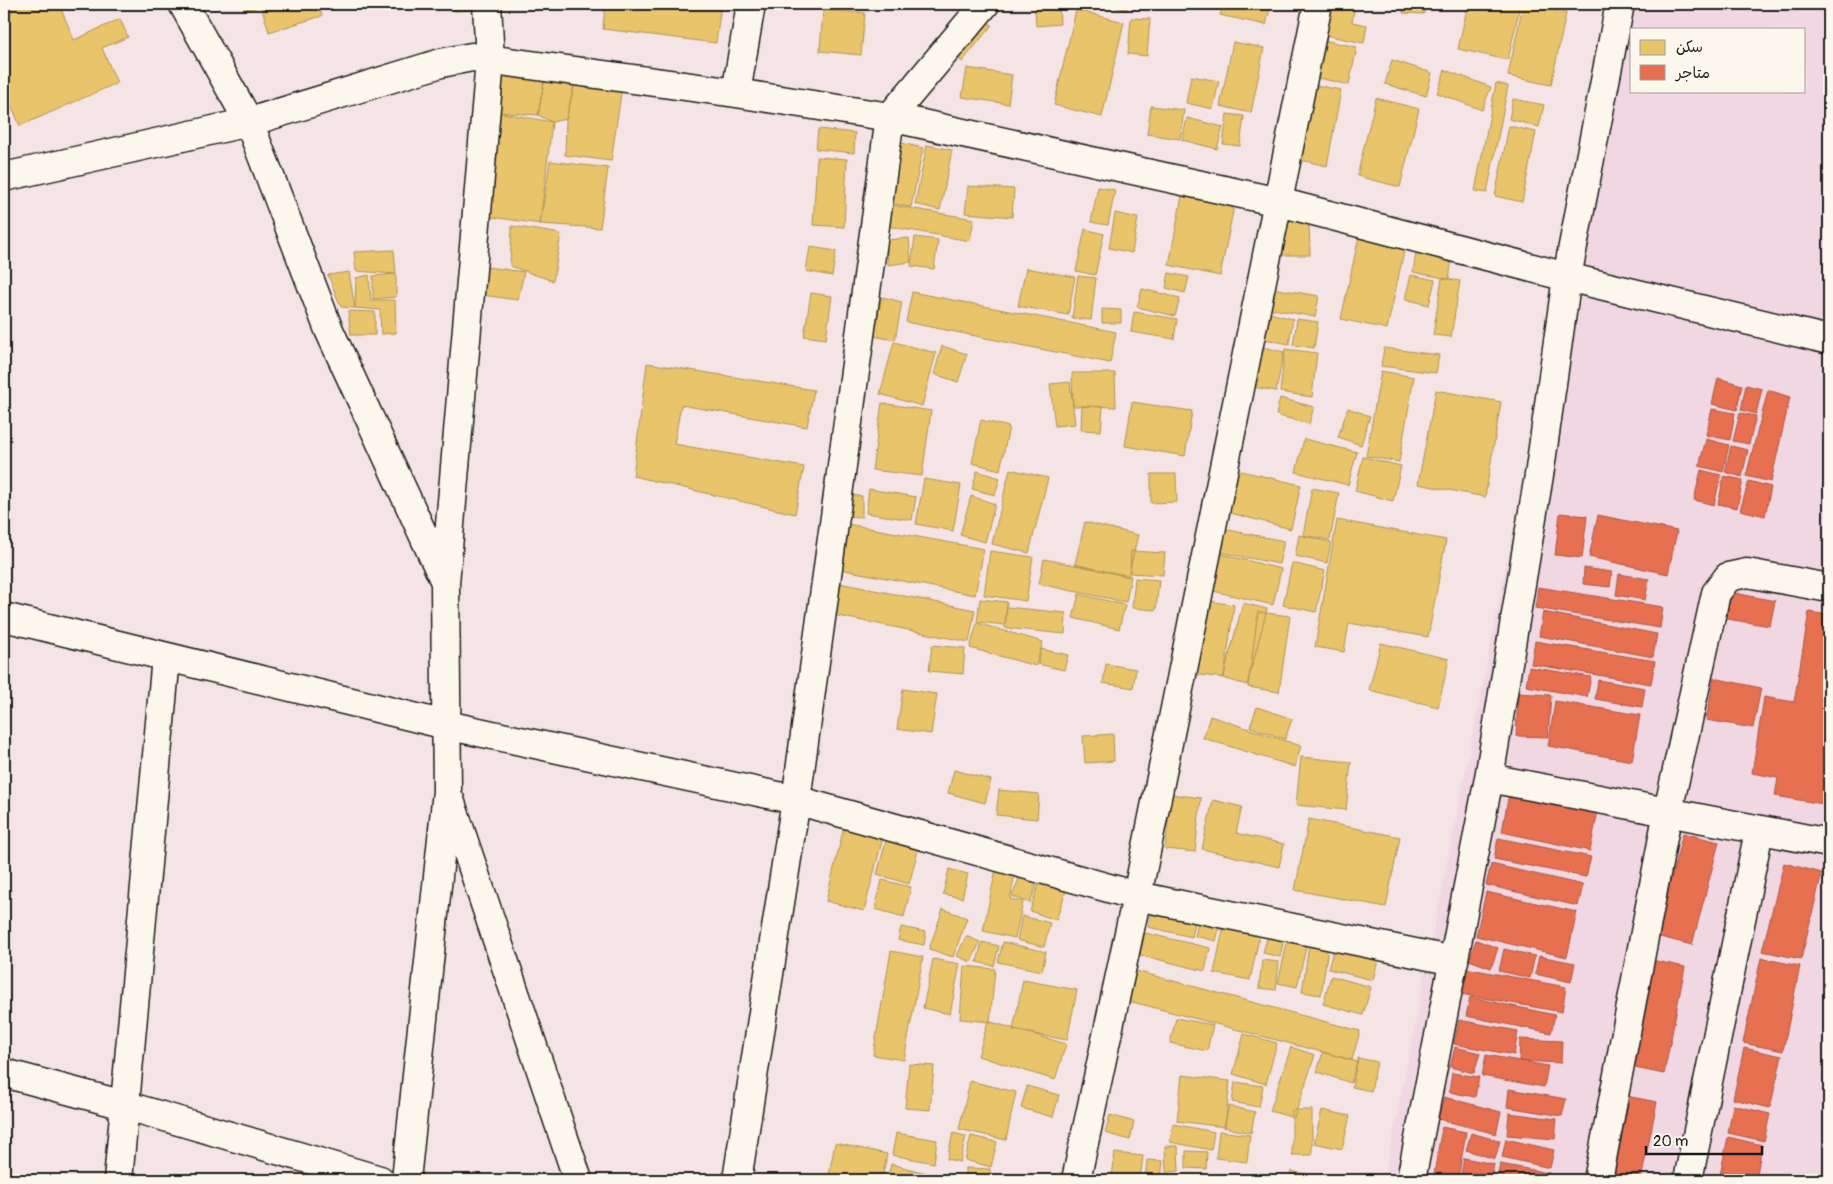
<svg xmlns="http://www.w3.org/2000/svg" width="1833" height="1184" font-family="Pangolin,'Playpen Sans Arabic',sans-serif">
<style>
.built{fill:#f1d7e2;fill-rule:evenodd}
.homes{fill:#e9c46a;stroke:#ac9253}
.shops{fill:#e76f51;stroke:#aa5641}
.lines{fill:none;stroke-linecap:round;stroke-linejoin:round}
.minor-casing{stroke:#1c1c1c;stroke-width:31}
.minor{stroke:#fbf7ec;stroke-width:28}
</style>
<rect width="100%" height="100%" fill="#f5e4e6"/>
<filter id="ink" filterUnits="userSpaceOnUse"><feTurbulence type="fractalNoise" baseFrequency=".02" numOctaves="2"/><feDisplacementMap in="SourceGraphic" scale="10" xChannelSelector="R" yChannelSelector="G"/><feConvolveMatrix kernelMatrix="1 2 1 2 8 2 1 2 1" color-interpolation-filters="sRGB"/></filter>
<g filter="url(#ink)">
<path class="built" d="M1618 4H1829V1180H1384ZM1632 29H1804V91H1632Z"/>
<path class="homes" d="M4 4H59L74 40 120 19 128 37 102 48 117 83 20 126 4 88Z
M245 4H319L322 16 269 32 261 6 247 10Z
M453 4H474V10L454 11Z
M605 4H721L716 43 603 29Z
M1105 4H1128L1126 10Z
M1223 4H1271L1266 25 1220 15Z
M1325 4H1355L1352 22 1367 25 1364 43 1320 34Z
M1404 4H1425L1424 14 1403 13Z
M1468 4 1520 6 1508 60 1458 49Z
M1523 4 1566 13 1551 85 1508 76Z
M1059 7 1060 24 1036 26 1035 9Z
M823 10 865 13 861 55 820 51Z
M974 10 992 25 962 62 944 47Z
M1076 10 1124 22 1102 117 1054 105Z
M1131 18 1150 19 1147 56 1128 54Z
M1323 40 1357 47 1349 85 1314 77Z
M1233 42 1264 48 1251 113 1220 106Z
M1392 60 1432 73 1426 96 1385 84Z
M497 67 545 77 538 115 496 112Z
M967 68 1012 75 1008 104 962 97Z
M1445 70 1491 87 1482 110 1437 93Z
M1191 76 1219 81 1213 109 1186 103Z
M545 77 576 78 566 119 552 122 538 115Z
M576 78 622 87 611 161 565 155 566 119Z
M1496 83 1508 86 1487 193 1475 191Z
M1310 84 1341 90 1327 166 1296 159Z
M1376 98 1419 109 1400 187 1357 176Z
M1513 99 1544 105 1539 127 1509 119Z
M1151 106 1184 110 1180 139 1147 134Z
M496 112 552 122 540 224 485 216Z
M1227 114 1244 116 1240 146 1223 144Z
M1187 118 1223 127 1217 149 1182 140Z
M1509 126 1536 132 1522 202 1495 196Z
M818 129 855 133 854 153 816 149Z
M901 143 923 148 911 207 889 203Z
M927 145 952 150 940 210 915 204Z
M817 157 847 159 844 227 813 225Z
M550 161 608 168 600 228 540 224Z
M968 186 1014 189 1012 217 965 213Z
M1098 187 1115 190 1108 225 1091 222Z
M1182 196 1234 206 1220 276 1169 265Z
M891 205 974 219 970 241 887 226Z
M1115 213 1138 218 1132 253 1109 248Z
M1281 221 1309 222 1310 255H1281Z
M512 226 561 234 553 281 510 266Z
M1085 229 1104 234 1095 275 1076 271Z
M1360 232 1406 242 1387 329 1341 319Z
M915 237 938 240 934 269 911 266Z
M909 238 911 262 888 265 886 240Z
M1417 246 1453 252 1449 279 1413 272Z
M810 247 836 251 832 276 806 271Z
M394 250 396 274 356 271 354 252Z
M487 267 524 272 518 300 481 295Z
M1026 268 1075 277 1068 315 1018 306Z
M349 272 355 308 341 307 328 275Z
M1169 273 1189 277 1185 293 1166 288Z
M396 274V297L373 299V276Z
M369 275 371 300H395L396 333 381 334 380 310 355 308 356 278Z
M1411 275 1435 280 1429 305 1405 299Z
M1078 276 1096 278 1091 320 1072 318Z
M1442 278 1460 281 1451 337 1433 335Z
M1272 288 1319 296 1315 317 1268 308Z
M1142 289 1180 298 1175 316 1137 307Z
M912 292 1116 332 1110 363 906 322Z
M811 293 832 296 826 339 804 336Z
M882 297 902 302 895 340 873 336Z
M1102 309 1121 310V323H1102Z
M348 311 375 312V335H351Z
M1134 312 1177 319 1174 339 1131 332Z
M1265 312 1293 319 1289 344 1260 338Z
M1297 319 1318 322 1314 348 1293 345Z
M894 342 936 353 922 406 880 394Z
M942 346 967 354 958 382 934 374Z
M1262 347 1284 352 1276 391 1253 387Z
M1384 348 1439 355 1436 373 1381 366Z
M1285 349 1317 353 1312 397 1280 392Z
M647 363 814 390 807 427 681 405 674 444 804 467 795 514 633 476Z
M1381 371 1414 377 1399 462 1366 456Z
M1072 373H1115L1116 407 1073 406Z
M1070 382 1075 424 1055 426 1050 384Z
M1436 390 1501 402 1485 497 1418 484Z
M1280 398 1314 407 1309 424 1276 415Z
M1132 402 1192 411 1185 456 1125 446Z
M882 403 931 411 922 476 872 470Z
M1082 406 1103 407 1101 431 1081 430Z
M1348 408 1370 416 1361 445 1338 437Z
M981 420 1009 427 1000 470 972 463Z
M1304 439 1357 452 1348 485 1296 472Z
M1363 457 1401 466 1393 501 1355 491Z
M1010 469 1048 478 1029 553 992 544Z
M1237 470 1301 485 1291 529 1227 512Z
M977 471 1000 478 995 495 972 489Z
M1151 474H1176L1177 502 1151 503Z
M924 479 961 485 953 531 916 524Z
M1312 488 1339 493 1330 540 1303 535Z
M869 489 916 497 912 520 866 513Z
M843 495 862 496V517L842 516Z
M971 496 995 504 985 542 960 535Z
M1337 520 1446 540 1428 637 1349 623 1344 652 1315 647Z
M1085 522 1138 535 1128 577 1075 564Z
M842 523 984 549 975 595 834 568Z
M1224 529 1284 541 1279 564 1219 552Z
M1299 535 1331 542 1327 563 1295 556Z
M990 551 1033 557 1026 601 984 595Z
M1131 551 1165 553 1163 575 1130 573Z
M1217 553 1281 569 1273 605 1209 590Z
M1044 559 1131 576 1126 602 1039 584Z
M1292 563 1325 571 1316 612 1283 605Z
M1135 578 1159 580 1156 610 1132 608Z
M834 582 975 610 969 642 828 614Z
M1079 594 1125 605 1119 629 1073 618Z
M980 599 1007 602 1005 625 977 622Z
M1202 600 1234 605 1224 678 1192 674Z
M1243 603 1267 609 1247 685 1223 678Z
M1007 607 1066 613 1065 634 1005 628Z
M1258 612 1290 616 1279 692 1248 687Z
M977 623 1043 642 1036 666 970 648Z
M1381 643 1449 659 1438 707 1369 690Z
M932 645 965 648 963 674 929 671Z
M1041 649 1068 655 1064 670 1038 664Z
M1106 664 1136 669 1133 688 1103 683Z
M903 689 937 694 931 734 897 729Z
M1257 707 1292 719 1285 739 1250 727Z
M1210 716 1301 746 1295 767 1203 738Z
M1113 734 1114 761 1085 763 1083 736Z
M1301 757 1351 762 1346 810 1296 805Z
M954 770 991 780 985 803 948 793Z
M999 790 1039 794 1037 819 996 815Z
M1171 794 1201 798 1195 852 1165 849Z
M1213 800 1242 807 1236 833 1284 844 1279 867 1202 849Z
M1309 819 1400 837 1386 907 1295 890Z
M844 827 883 837 864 911 826 901Z
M886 841 918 850 909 884 877 874Z
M949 869 968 874 962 898 943 894Z
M996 869 1015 873 1010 899 1023 902 1015 938 983 931Z
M1021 874 1038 880 1030 903 1012 896Z
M1041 876 1068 885 1056 920 1030 911Z
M882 880 911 887 904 917 875 909Z
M1154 903 1197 914 1192 937 1148 927Z
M943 909 967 918 953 957 929 949Z
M1022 916 1050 923 1044 947 1017 940Z
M1200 916 1221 921 1216 941 1195 936Z
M1224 925 1260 933 1250 980 1214 973Z
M901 927 926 932 924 945 898 940Z
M1269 931 1285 934 1280 957 1263 953Z
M1145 933 1210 948 1205 971 1140 955Z
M966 936 980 942 971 962 957 956Z
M1288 939 1307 943 1297 987 1278 983Z
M982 942 999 946 994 966 977 962Z
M1003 942 1046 952 1042 971 998 962Z
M1309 945 1328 948 1321 995 1302 992Z
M1334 948 1378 960 1373 980 1328 969Z
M891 951 923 957 904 1060 873 1055Z
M933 959 960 964 950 1014 923 1008Z
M1262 960 1279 962 1276 990 1259 988Z
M964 966 995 969 990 1022 960 1019Z
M1136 971 1360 1031 1352 1060 1129 1001Z
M1331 976 1371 987 1363 1015 1323 1004Z
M1023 980 1077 990 1067 1040 1013 1030Z
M1176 1018 1213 1025 1207 1051 1170 1043Z
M988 1021 1066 1044 1055 1080 978 1056Z
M1244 1034 1277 1043 1266 1084 1233 1074Z
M1291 1047 1315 1055 1294 1118 1270 1111Z
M1323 1052 1357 1062 1351 1083 1317 1072Z
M1358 1058 1377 1062 1371 1091 1352 1087Z
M909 1064 934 1066 930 1110 905 1108Z
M1182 1075 1230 1081 1225 1127 1177 1121Z
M970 1081 1016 1092 1006 1140 959 1129Z
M1235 1082 1263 1086 1259 1107 1232 1102Z
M1027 1086 1059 1095 1053 1117 1021 1108Z
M1229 1106 1255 1112 1251 1133 1224 1127Z
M1292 1110H1312V1155H1292Z
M1322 1110 1350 1116 1342 1149 1314 1143Z
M1110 1115 1134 1122 1130 1140 1105 1133Z
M1173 1124 1214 1132 1211 1150 1170 1142Z
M1219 1131 1250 1135 1247 1162 1216 1158Z
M896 1133 937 1140 934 1163 892 1155Z
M953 1133 966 1136 960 1162 947 1159Z
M971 1136 997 1142 991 1167 965 1160Z
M835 1143 887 1154 882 1180H828Z
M1165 1146H1178L1179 1171 1166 1172Z
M1186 1151 1207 1152 1206 1169 1186 1168Z
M1115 1153 1143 1156 1140 1180 1112 1177Z
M1147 1160 1163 1161 1161 1180H1145Z
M891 1164 926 1173 924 1180H887Z
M966 1168 990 1169V1180H966Z
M1291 1171 1333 1180H1289Z
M1164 1174 1185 1175V1180H1164Z
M1189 1175 1210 1176 1209 1180H1189Z"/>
<path class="shops" d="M1718 378 1742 385 1737 410 1712 404Z
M1746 385 1762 389 1756 414 1741 410Z
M1768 390 1790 397 1771 482 1746 476Z
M1712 409 1735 413 1730 440 1706 435Z
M1740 413 1756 416 1749 444 1733 441Z
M1706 439 1729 445 1723 472 1699 466Z
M1731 446 1748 450 1742 477 1725 472Z
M1701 470 1721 475 1714 505 1694 500Z
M1724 476 1743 480 1737 508 1718 504Z
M1749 481 1771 487 1765 516 1740 510Z
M1560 513 1587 516 1582 558 1555 555Z
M1598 515 1677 531 1668 574 1589 557Z
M1584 568 1612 572 1610 587 1583 584Z
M1619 574 1649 579 1645 600 1616 595Z
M1538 587 1663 607 1660 628 1535 608Z
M1730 592 1775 601 1770 626 1727 619Z
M1543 612 1657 634 1653 657 1539 636Z
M1809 612 1829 615V805L1775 796 1778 778 1752 773 1764 697 1794 702Z
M1535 641 1655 661 1651 684 1531 664Z
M1529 667 1591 677 1587 697 1526 686Z
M1714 678 1761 688 1753 728 1706 720Z
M1598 680 1645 688 1642 707 1595 699Z
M1518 693 1551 695 1548 737 1516 736Z
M1555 701 1640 715 1632 761 1548 746Z
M1509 793 1598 811 1590 851 1502 832Z
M1683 833 1719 842 1692 945 1656 936Z
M1498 838 1591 857 1586 877 1494 859Z
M1784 863 1822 873 1801 959 1762 951Z
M1491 864 1583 885 1578 906 1486 885Z
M1486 892 1577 912 1567 957 1476 936Z
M1476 940 1498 948 1491 968 1469 960Z
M1504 949 1535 956 1530 978 1499 971Z
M1539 956 1575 963 1571 982 1535 974Z
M1761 958 1800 966 1783 1051 1743 1043Z
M1651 960 1685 967 1664 1074 1630 1067Z
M1460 967 1566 987 1562 1012 1455 993Z
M1470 997 1555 1015 1551 1033 1466 1016Z
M1459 1020 1518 1031 1514 1055 1454 1044Z
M1520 1039 1562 1041 1561 1063 1519 1061Z
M1455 1047 1480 1053 1474 1073 1450 1067Z
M1744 1048 1782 1056 1770 1108 1733 1099Z
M1486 1055 1548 1066 1544 1087 1482 1076Z
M1452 1073 1479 1077 1475 1097 1449 1092Z
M1509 1089 1566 1099 1562 1116 1507 1107Z
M1626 1096 1657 1102 1641 1180H1608Z
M1444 1097 1501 1112 1496 1134 1438 1119Z
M1733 1105 1770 1114 1764 1141 1728 1133Z
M1509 1113 1557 1119 1555 1139 1507 1135Z
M1442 1127 1466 1132 1458 1179 1434 1174Z
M1471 1133 1500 1141 1495 1159 1466 1150Z
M1728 1137 1762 1145 1756 1180H1719Z
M1506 1139 1554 1150 1550 1168 1502 1157Z
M1464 1158 1494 1164 1491 1180 1460 1179Z
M1500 1164 1549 1173 1548 1180H1497Z"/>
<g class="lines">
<defs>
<path id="minor" d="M183 4 249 122 329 330 445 582
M736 93 751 4
M4 177 249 122 441 63 472 57 736 93 890 117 1279 202 1567 277 1829 340
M4 617 446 725 796 800 1137 896 1454 961
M1489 778 1829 843
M450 800 578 1180
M4 1073 124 1105 380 1180
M118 1180 166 657
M406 1180 447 791 445 583 490 61 487 4
M737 1180 796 800 890 117 985 4
M1076 1180 1137 896 1318 4
M1411 1180 1489 778 1540 469 1567 277 1620 4
M1598 1180 1668 811 1716 593 1728 577 1747 573 1829 588
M1688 1180 1759 831"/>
</defs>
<use href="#minor" class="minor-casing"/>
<use href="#minor" class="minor"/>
</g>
</g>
<rect width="1833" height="1184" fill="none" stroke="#fbf7ec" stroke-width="20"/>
<rect x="10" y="10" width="1813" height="1164" fill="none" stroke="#1c1c1c" stroke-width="2" filter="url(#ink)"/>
<rect x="1630" y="28" width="175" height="65" fill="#fbf7ec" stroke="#a29f99"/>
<rect x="1640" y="40" width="25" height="15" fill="#e9c46a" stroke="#a29f99"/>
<text x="1676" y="52" font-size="15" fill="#1c1c1c">سكن</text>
<rect x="1640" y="65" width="25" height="15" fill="#e76f51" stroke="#a29f99"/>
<text x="1676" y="78" font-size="15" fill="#1c1c1c">متاجر</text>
<path d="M1646 1146v8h116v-8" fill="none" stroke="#1c1c1c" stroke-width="2.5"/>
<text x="1653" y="1146" font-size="15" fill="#1c1c1c" stroke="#fbf7ec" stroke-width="4" paint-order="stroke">20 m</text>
</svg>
